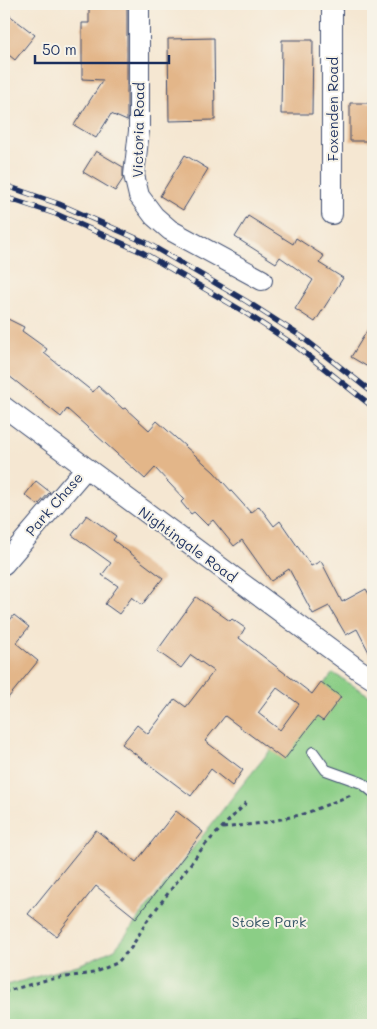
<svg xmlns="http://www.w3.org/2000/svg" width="377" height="1029" font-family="Mali,sans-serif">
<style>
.green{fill:#8bce86;stroke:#537e72}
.building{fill:#e3b689;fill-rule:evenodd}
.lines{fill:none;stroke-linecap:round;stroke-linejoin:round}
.service-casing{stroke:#3c4b6f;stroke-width:12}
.minor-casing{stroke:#3c4b6f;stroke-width:22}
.path{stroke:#3c4b6f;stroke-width:3;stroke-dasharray:4 4;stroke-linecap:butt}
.service{stroke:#fff;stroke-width:10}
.minor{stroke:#fff;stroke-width:20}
.rail-casing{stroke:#1b2f5e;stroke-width:5.5}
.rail{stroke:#f7f3e8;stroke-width:4;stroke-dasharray:11;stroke-linecap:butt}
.labels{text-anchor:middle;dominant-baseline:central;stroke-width:4;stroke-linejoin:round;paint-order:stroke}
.street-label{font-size:14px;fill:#1b2f5e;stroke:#f7f3e8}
.park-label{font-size:14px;fill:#375768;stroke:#f7f3e8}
</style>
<rect width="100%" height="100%" fill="#f7f3e8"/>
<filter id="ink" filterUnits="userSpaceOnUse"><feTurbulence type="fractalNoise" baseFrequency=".02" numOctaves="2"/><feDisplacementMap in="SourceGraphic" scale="10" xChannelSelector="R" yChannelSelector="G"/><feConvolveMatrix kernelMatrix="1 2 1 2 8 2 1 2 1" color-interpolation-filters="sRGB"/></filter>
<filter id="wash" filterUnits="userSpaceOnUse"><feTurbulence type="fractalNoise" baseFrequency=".0096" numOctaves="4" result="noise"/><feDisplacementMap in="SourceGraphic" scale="20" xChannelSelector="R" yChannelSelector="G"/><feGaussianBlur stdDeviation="1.12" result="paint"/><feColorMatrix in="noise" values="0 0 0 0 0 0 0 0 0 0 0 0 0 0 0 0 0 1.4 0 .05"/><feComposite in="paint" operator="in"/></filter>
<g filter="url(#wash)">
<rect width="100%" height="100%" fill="#f5e7d2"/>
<path class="green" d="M333 673 373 698V1025H4V986L81 964 115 949 238 790Z"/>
<g id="blocks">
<path class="building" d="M89 4H127V121L111 114 96 138 74 125 103 80 82 79V23H89Z
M4 11 35 35 15 60 4 51Z
M214 38 215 120 169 121 168 39Z
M282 40H313L312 114H281Z
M350 103H373V141H350Z
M96 151 123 167V179L115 191 83 172Z
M185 155 208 169 183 210 160 196Z
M248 216 293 244 296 238 324 256 319 263 343 278 315 322 295 309 313 280 280 257 276 263 235 237Z
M4 317 24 327 22 331 47 349 44 353 93 392 98 386 123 409 125 408 149 430 157 421 214 472 251 513 259 506 274 526 280 521 311 566 321 561 342 602 366 589 373 601V660L357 629 346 635 329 606 313 614 289 569 271 581 242 540 234 546 213 520 207 525 194 512 191 514 181 502 184 499 155 468 145 479 67 409 61 417 4 372Z
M373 321V370L351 357Z
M36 481 50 492 38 505 25 495Z
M87 515 116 536 113 540 163 578 142 605 132 597 119 614 105 604 118 586 102 575 111 563 72 535Z
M196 597 230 621 232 619 245 628 239 638 312 694 321 682 341 697 323 721 317 717 284 760 225 716 205 741 243 770 232 786 211 769 191 796 122 744 137 725 148 734 175 699 186 707 214 671 191 655 181 668 157 651ZM277 688 299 704 280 730 258 713Z
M14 615 29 627 16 643 38 661 4 703V628Z
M176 811 203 832 136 918 96 886 56 936 28 914 96 830 136 862Z"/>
</g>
</g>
<g filter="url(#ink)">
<use href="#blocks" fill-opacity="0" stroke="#3c4b6f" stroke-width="1"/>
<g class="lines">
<defs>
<path id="service" d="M313 752 326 770 362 783 373 792"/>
<path id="minor" d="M139 4V131L134 175 139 196 154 216 170 230 262 280
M332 214V4
M4 407 359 670 373 679
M4 564 86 468"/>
</defs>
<use href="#service" class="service-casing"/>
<use href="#minor" class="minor-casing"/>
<path class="path" d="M223 828 263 823 304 814 351 795
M4 992 46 980 93 973 117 963 131 948 147 921 204 846 249 800"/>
<use href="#service" class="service"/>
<use href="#minor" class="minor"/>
<defs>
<path id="rail" d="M4 185 59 204 147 243 246 301 302 337 373 393
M4 197 56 214 142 252 241 310 296 346 373 407"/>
</defs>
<use href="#rail" class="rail-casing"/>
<use href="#rail" class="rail"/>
</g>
</g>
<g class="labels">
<g class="street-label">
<text transform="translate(332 109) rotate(-90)">Foxenden Road</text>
<text transform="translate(138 130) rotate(-89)">Victoria Road</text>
<text transform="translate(54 504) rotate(-49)">Park Chase</text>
<text transform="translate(188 544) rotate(36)">Nightingale Road</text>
</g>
<g class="park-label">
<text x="269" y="921">Stoke Park</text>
</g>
</g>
<rect width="377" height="1029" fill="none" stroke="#f7f3e8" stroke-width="20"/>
<path d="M35 55v8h134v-8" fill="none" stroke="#1b2f5e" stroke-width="2.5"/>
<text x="42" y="55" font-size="15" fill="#1b2f5e" stroke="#f7f3e8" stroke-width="4" paint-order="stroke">50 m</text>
</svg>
